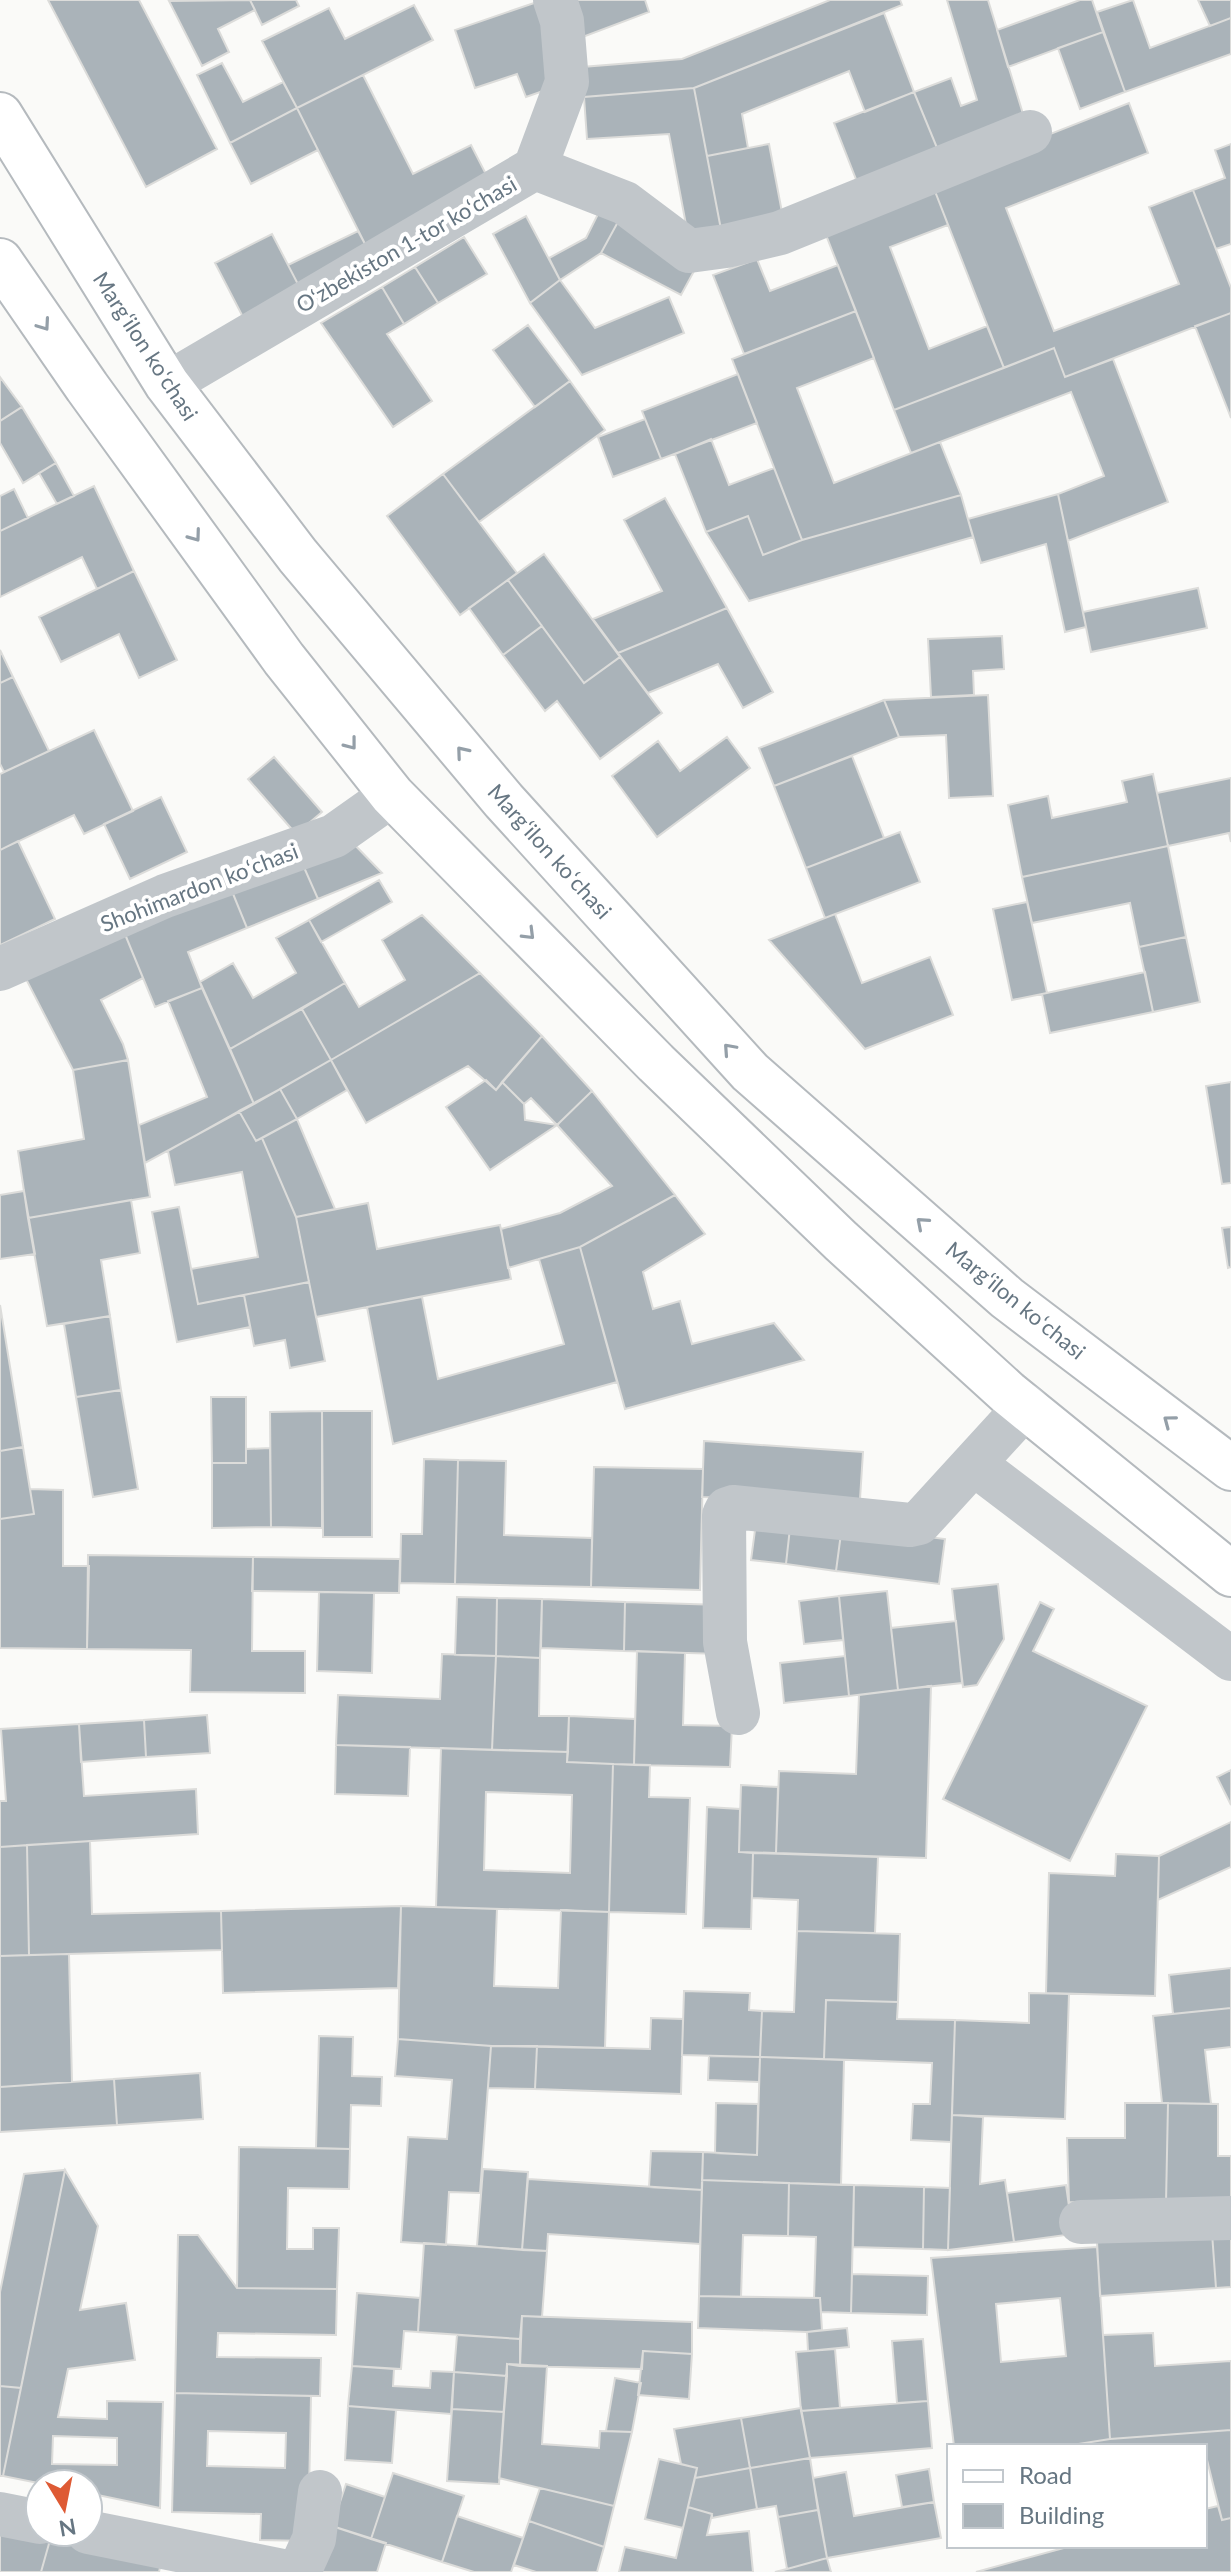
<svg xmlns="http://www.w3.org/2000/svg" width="1231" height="2572" font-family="Lato,sans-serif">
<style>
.building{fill:#aab3b9;stroke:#dcdcda;stroke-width:2;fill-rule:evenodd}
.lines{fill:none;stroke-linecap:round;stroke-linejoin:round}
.major-casing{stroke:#b5babe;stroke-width:48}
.minor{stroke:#c1c6ca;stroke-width:44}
.major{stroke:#fff;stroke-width:44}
.oneway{stroke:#949fa8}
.labels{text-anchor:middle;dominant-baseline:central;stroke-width:8;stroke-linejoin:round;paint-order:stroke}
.street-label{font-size:22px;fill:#667682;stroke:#fff}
</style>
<rect width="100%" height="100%" fill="#fafaf8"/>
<path class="building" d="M48 0H139L217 149 146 187Z
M250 0 255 10 218 29 229 52 202 66 169 1Z
M250 0H296L299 6 262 25Z
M565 0H645L649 12 580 38Z
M830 0H900L902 5 694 88 584 97 582 67 682 59Z
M947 0H988L1027 127 942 160 914 92 951 78 961 106 977 100Z
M1080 0H1092L1103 32 1008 67 997 30Z
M1133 0 1150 48 1231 18V54L1125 92 1097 12Z
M1198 0H1231V18L1210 26Z
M537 2 566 83 526 97 517 74 475 88 455 30Z
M414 5 433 40 297 108 262 41 329 8 345 39Z
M884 13 914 92 865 112 849 71 742 114 748 148 707 156 694 88Z
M1103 32 1125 92 1080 109 1058 48Z
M222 63 243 102 283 82 297 108 230 143 197 75Z
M363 75 413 174 471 145 491 184 366 246 297 108Z
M694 88 723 240 690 246 669 134 587 139 584 97Z
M914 92 942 160 861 192 834 123Z
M1129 103 1148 153 1006 208 1054 331 1179 284 1149 207 1193 190 1231 288V313L1065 377 1054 348 1004 368 931 181Z
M297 108 318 150 251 184 230 143Z
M769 144 785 228 723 240 707 156Z
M1231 144V244L1216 249 1193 190 1225 178 1215 150Z
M931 181 948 225 890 247 929 349 987 326 1004 368 894 410 821 222Z
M600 210 619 220 601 253 560 280 549 258 586 238Z
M526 216 560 280 530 303 493 234Z
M619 220 699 262 681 295 601 253Z
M358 231 372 257 302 292 288 265Z
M272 234 302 292 245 321 215 263Z
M464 237 487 274 438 303 415 267Z
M757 259 770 291 838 265 856 311 744 354 713 275Z
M415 267 438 303 404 324 382 287Z
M560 280 595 328 669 297 684 333 582 375 530 303Z
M382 287 404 324 387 334 432 401 393 427 321 323Z
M856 311 874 358 797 388 834 483 940 442 961 495 802 540 732 359Z
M1231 313V418L1195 326Z
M528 325 570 381 535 407 493 350Z
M1054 348 1065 377 1113 359 1168 502 1068 541 1058 494 1104 476 1071 392 911 453 894 410Z
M738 374 757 423 661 459 642 411Z
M0 377 22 407 0 421Z
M570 381 605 430 479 522 443 474Z
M22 407 56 463 23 483 0 443V421Z
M645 419 661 459 613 477 598 437Z
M711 439 729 485 774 468 802 540 763 555 748 516 706 532 675 454Z
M56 463 74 496 57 504 39 473Z
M443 474 517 573 460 615 387 516Z
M94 486 134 571 97 589 82 557 0 597V531Z
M14 489 28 518 0 531V496Z
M1058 494 1086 627 1065 632 1046 544 981 563 968 519Z
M961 495 973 537 749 601 706 532 748 516 763 555 802 540Z
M665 498 727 608 618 653 593 619 662 591 624 520Z
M544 554 620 657 584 683 508 580Z
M134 571 177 660 139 678 119 634 61 662 39 617Z
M508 580 542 626 503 655 469 608Z
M1198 588 1207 628 1091 652 1083 612Z
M727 608 773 692 743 708 718 664 648 693 618 653Z
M542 626 584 683 620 657 662 713 600 759 557 701 545 711 503 655Z
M1002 636 1004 669 973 671 974 695 931 697 928 639Z
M0 650 13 677 0 683Z
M13 677 49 751 4 772 0 764V683Z
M988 695 993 796 949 798 946 735 899 737 884 700Z
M884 700 899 737 774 786 759 748Z
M94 730 133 811 84 834 74 815 0 850V774Z
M727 737 750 768 657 837 612 776 658 741 680 771Z
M852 756 884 838 806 868 774 786Z
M274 757 322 812 296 834 248 779Z
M1153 774 1168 846 1022 877 1008 805 1048 796 1052 818 1127 802 1122 781Z
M1231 778V842L1229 833 1168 846 1157 793Z
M161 797 187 852 130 879 104 824Z
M900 832 920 882 825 918 806 868Z
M347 837 382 873 318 899 299 856Z
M18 841 55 919 0 945V850Z
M1168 846 1186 937 1139 947 1130 903 1032 923 1022 877Z
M299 856 318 899 247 928 229 884Z
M379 880 392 902 321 942 309 920Z
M229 884 247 928 188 952 202 988 155 1007 122 927Z
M1027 902 1047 993 1012 1000 993 909Z
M835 914 862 983 930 957 953 1015 865 1049 769 940Z
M422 915 480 973 331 1060 302 1009 345 983 359 1007 405 980 382 940Z
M309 920 345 983 230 1049 200 982 233 963 253 998 296 973 276 938Z
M122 927 143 978 101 1000 123 1044 128 1060 73 1070 25 977Z
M1186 937 1200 1002 1153 1012 1139 947Z
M1145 972 1153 1012 1050 1033 1042 994Z
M480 973 542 1036 496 1090 468 1066 366 1123 331 1060Z
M202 988 254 1104 145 1163 139 1125 207 1097 168 1001Z
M302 1009 331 1060 254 1104 230 1049Z
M542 1036 592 1091 557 1125 531 1098 524 1104 502 1082Z
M128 1060 150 1197 28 1218 18 1151 84 1139 73 1070Z
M331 1060 347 1090 297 1119 280 1089Z
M486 1080 496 1090 502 1082 524 1104 525 1120 557 1125 490 1170 446 1107Z
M1231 1082V1183L1222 1184 1206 1086Z
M280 1089 297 1119 256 1141 239 1111Z
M592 1091 675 1195 580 1247 508 1268 501 1229 560 1213 612 1186 557 1125Z
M239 1111 256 1141 262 1138 296 1217 309 1282 198 1304 191 1269 258 1257 242 1172 175 1185 168 1151Z
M297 1119 335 1209 296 1217 262 1138Z
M24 1191 35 1254 0 1259V1195Z
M675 1195 705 1234 643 1272 653 1309 680 1301 692 1344 774 1323 804 1360 625 1409 580 1247Z
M131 1200 140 1253 101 1260 110 1316 47 1326 28 1218Z
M368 1203 377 1249 500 1225 511 1279 316 1317 296 1217Z
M179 1207 198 1304 244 1295 250 1327 177 1342 152 1212Z
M1231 1227V1267L1228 1268 1222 1228Z
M580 1247 617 1382 393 1444 367 1307 422 1297 438 1379 564 1344 539 1259Z
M309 1282 325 1361 290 1368 285 1340 254 1346 244 1295Z
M0 1305 23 1447 0 1451Z
M110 1316 121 1390 76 1397 64 1324Z
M121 1390 138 1489 93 1497 76 1397Z
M211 1397H246V1463H212Z
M322 1411V1528L271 1527 270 1412Z
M322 1411H372V1537H323Z
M704 1441 863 1452 860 1499 702 1497Z
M23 1447 34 1514 0 1519V1451Z
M270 1448 271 1527 212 1528V1463H246V1449Z
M424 1459 458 1460 455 1584 400 1583 401 1534H422Z
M458 1460 506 1461 504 1535 592 1538 591 1587 455 1584Z
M594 1467 703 1469 700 1590 591 1587Z
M30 1489 63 1490V1566H89L87 1649 0 1648V1519L34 1514Z
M757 1515 791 1519 786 1564 751 1560Z
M791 1519 842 1526 836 1571 786 1564Z
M842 1526 945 1539 939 1584 836 1571Z
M88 1555 253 1557 252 1651H305V1693L190 1692 191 1650 87 1649Z
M253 1557 400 1559 399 1593 252 1591Z
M998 1584 1004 1639 977 1685 963 1687 952 1589Z
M887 1591 898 1690 849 1696 839 1596Z
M319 1592 374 1593 372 1673 317 1671Z
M839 1596 843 1640 804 1644 799 1601Z
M457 1597 497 1598 496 1656 455 1655Z
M497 1598 542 1599 540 1658 496 1656Z
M542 1599 625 1602 624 1651 541 1648Z
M625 1602 721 1605 720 1654 624 1651Z
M1040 1602 1054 1609 1033 1651 1147 1706 1070 1861 943 1799Z
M956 1621 962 1683 898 1690 891 1628Z
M637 1651 685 1653 683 1725 732 1726 730 1767 634 1765Z
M442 1654 496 1656 492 1750 336 1745 338 1695 440 1699Z
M496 1656 540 1658 539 1716H569L568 1752 492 1750Z
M845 1656 849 1696 784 1703 780 1663Z
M931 1686 926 1858 776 1853 779 1771 856 1774 859 1695Z
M207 1715 210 1753 146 1757 144 1720Z
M569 1716 635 1719 634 1765 567 1762Z
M144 1720 146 1757 81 1762 79 1724Z
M79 1724 84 1796 196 1789 198 1834 0 1847V1801H6L1 1729Z
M336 1745 410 1747 408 1796 335 1794Z
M441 1748 568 1752 567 1762 613 1764 609 1912 436 1907ZM486 1792 572 1795 570 1873 484 1870Z
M613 1764 650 1765 649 1797 690 1798 686 1914 609 1912Z
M1231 1770V1805L1217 1777Z
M741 1785 778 1787 776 1853 739 1852Z
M707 1807 740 1809 739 1852 753 1853 751 1929 703 1928Z
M1231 1822V1867L1158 1900 1159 1856Z
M90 1841 92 1914 221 1911 222 1950 29 1955 27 1845Z
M27 1845 29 1955 0 1956V1847Z
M753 1853 878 1857 875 1933 797 1931 798 1900 752 1898Z
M1116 1854 1159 1856 1155 1996 1046 1993 1049 1873 1115 1876Z
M401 1906 398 1988 223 1993 221 1911Z
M401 1906 497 1909 494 1986 558 1988 561 1910 609 1912 605 2048 491 2046 398 2039Z
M797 1931 900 1934 898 2002 826 2000 824 2059 760 2057 762 2011 794 2012Z
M69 1954 72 2082 0 2087V1956Z
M1231 1968V2008L1173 2014 1169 1975Z
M684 1991 750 1993 749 2010 762 2011 760 2057 682 2055Z
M1029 1993 1069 1994 1065 2119 952 2115 955 2020 1029 2023Z
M826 2000 898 2002 897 2019 955 2020 951 2142 911 2140 913 2104H930L932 2063 824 2059Z
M1231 2008V2047L1205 2050 1211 2104 1162 2103 1153 2016Z
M651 2018 683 2019 681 2094 535 2089 537 2046 650 2049Z
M319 2036 353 2037 352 2076 382 2077 381 2106 351 2105 350 2149 316 2148Z
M398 2039 491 2046 480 2193 449 2192 446 2245 401 2242 408 2137 447 2139 452 2080 395 2076Z
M491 2046H537L535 2089 488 2088Z
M709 2056 760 2057 759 2082 708 2080Z
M760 2057 844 2060 841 2185 702 2180 703 2152 757 2155Z
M200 2073 203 2119 117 2125 114 2079Z
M114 2079 117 2125 0 2132V2087Z
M716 2103 758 2104 757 2155 715 2153Z
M1125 2103H1168L1166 2203 1069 2202 1067 2138H1125Z
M1168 2103 1218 2104V2156H1231V2203H1166Z
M952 2115 983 2117 980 2184 1005 2180 1014 2242 948 2250Z
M239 2147 350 2149 349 2189 288 2188 287 2249H313V2228H339L337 2289 237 2288Z
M651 2151 703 2152 702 2190 649 2187Z
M483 2169 528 2172 522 2250 477 2246Z
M65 2170 98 2226 80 2310 126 2303 135 2360 68 2369 58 2417 107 2419V2401L163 2402 160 2508 88 2493V2484H43L3 2476ZM53 2436 117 2438V2465L52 2464Z
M65 2170 21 2388 0 2386V2292L24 2174Z
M528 2179 702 2190 700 2244 548 2234 547 2251 522 2250Z
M702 2180 789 2183 788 2236 743 2235 741 2297 699 2296Z
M789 2183 854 2185 851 2313 821 2312 820 2298H814L816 2237 788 2236Z
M854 2185 924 2187 923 2249 853 2247Z
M1066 2185 1073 2234 1014 2242 1007 2193Z
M924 2187 950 2188 948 2250 923 2249Z
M1231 2232V2287L1216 2288 1212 2233Z
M1212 2233 1216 2288 1100 2296 1097 2242Z
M178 2235H198L237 2288 337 2289 336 2335 218 2333 217 2357 321 2358 320 2396 175 2393Z
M424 2243 547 2251 542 2317 522 2316 520 2339 418 2332Z
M1097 2247 1110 2439 1066 2446H954L931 2258ZM1060 2298 1066 2356 1001 2362 996 2304Z
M852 2274 928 2276 927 2315 851 2313Z
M357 2293 420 2298 418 2332 404 2331 401 2369 352 2366Z
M699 2296 820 2298 822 2330 807 2332 698 2328Z
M522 2316 692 2322V2354L643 2351 642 2369 520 2366Z
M847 2328 849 2347 808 2351 807 2332Z
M1153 2333 1155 2366 1231 2361V2430L1110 2439 1103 2335Z
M457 2335 520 2339V2366L507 2364V2376L454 2372Z
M923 2339 928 2401 897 2403 892 2341Z
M835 2349 840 2408 801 2411 796 2352Z
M643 2351 692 2354 689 2399 638 2395Z
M507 2364 547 2366 542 2444 599 2448 600 2431 632 2432 614 2506 499 2478Z
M352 2366 394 2369 393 2386 430 2388 431 2371 454 2372 451 2414 348 2406Z
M454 2372 507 2376 504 2412 452 2409Z
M615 2378 641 2383 632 2432 606 2431Z
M0 2386 21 2388 3 2476H0Z
M175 2393 311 2396 308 2541 260 2540 261 2514 172 2512ZM208 2431 286 2433 285 2468 207 2466Z
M928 2401 932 2448 810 2458 801 2411Z
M348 2406 396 2410 392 2463 345 2460Z
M801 2408 810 2458 750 2468 741 2418Z
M452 2409 504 2412 499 2484 447 2481Z
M741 2418 750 2468 695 2478 697 2468 681 2464 674 2429Z
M1231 2430V2518L1222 2520 1207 2460H1205V2446H1066L1110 2439Z
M810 2458 818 2510 778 2517 776 2506 757 2509 750 2468Z
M659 2459 697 2468 683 2528 645 2519Z
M750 2468 757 2509 712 2518V2514L688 2507 695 2478Z
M929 2469 934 2502 902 2507 896 2475Z
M846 2472 854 2516 934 2502 941 2538 827 2558 813 2478Z
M393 2473 464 2496 442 2562 371 2539Z
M346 2484 385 2497 371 2539 332 2526Z
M540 2488 614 2506 604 2547 529 2521Z
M1218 2506 1222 2520 1231 2518V2572H976L1071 2546H1205V2509Z
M688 2507 712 2514 707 2535 749 2531 753 2572H619L625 2547 676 2558Z
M818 2510 827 2558 787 2569 778 2517Z
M457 2516 523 2538 511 2572H474L442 2562Z
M529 2521 604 2547 597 2572H536L514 2565Z
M0 2522 52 2533 41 2572H0Z
M332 2526 386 2543 377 2572H317Z
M52 2533 163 2555 159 2572H41Z
M827 2558 831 2572H775L787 2569Z"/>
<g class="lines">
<defs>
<path id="major" d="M0 115 167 384 298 556 504 801 750 1072 1007 1298 1231 1468
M0 261 87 387 284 659 392 795 656 1063 841 1241 1008 1393 1231 1574"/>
</defs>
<use href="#major" class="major-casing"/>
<path class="minor" d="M535 168 625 203 689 251 726 246 780 233 1030 132
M167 384 535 168 567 82 562 21 555 0
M0 969 165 896 334 836 392 795
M974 1464 1231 1659
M738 1713 725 1642 724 1515 727 1509 733 1507 910 1525 919 1523 1026 1406
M1081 2222 1231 2218
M0 2514 40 2522
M88 2532 288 2572
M299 2572 314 2539 320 2492"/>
<use href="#major" class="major"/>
</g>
<defs><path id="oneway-chevron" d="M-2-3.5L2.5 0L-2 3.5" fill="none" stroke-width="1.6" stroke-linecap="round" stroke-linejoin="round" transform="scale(2)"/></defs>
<g class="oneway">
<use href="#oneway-chevron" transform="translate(44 325) rotate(55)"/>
<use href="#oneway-chevron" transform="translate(195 536) rotate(54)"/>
<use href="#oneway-chevron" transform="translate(351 744) rotate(52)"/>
<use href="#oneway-chevron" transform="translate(462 752) rotate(-130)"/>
<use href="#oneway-chevron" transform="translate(529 934) rotate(45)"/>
<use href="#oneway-chevron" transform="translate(729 1049) rotate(-132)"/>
<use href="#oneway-chevron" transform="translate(922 1223) rotate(-139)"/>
<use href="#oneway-chevron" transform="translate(1169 1421) rotate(-143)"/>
</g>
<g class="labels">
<g class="street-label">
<text transform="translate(406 244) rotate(-30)">O‘zbekiston 1-tor ko‘chasi</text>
<text transform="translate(146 346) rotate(57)">Margʻilon koʻchasi</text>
<text transform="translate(550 851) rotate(48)">Margʻilon koʻchasi</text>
<text transform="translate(199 887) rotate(-21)">Shohimardon koʻchasi</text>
<text transform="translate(1016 1300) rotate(39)">Margʻilon koʻchasi</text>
</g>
</g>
<rect x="947" y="2444" width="260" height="104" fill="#ffffff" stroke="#c2c8cd" stroke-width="2"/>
<rect x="963" y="2470" width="40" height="12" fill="#ffffff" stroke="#c2c8cd" stroke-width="2"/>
<text x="1019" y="2484" font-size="24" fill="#667682">Road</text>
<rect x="963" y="2504" width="40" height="24" fill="#aab3b9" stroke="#c2c8cd" stroke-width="2"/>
<text x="1019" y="2524" font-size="24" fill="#667682">Building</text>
<g transform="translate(64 2508) rotate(170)"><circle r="38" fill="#ffffff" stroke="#c2c8cd" stroke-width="2"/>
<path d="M0-6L14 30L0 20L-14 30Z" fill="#de5a34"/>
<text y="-12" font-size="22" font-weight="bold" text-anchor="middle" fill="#667682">N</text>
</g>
</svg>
